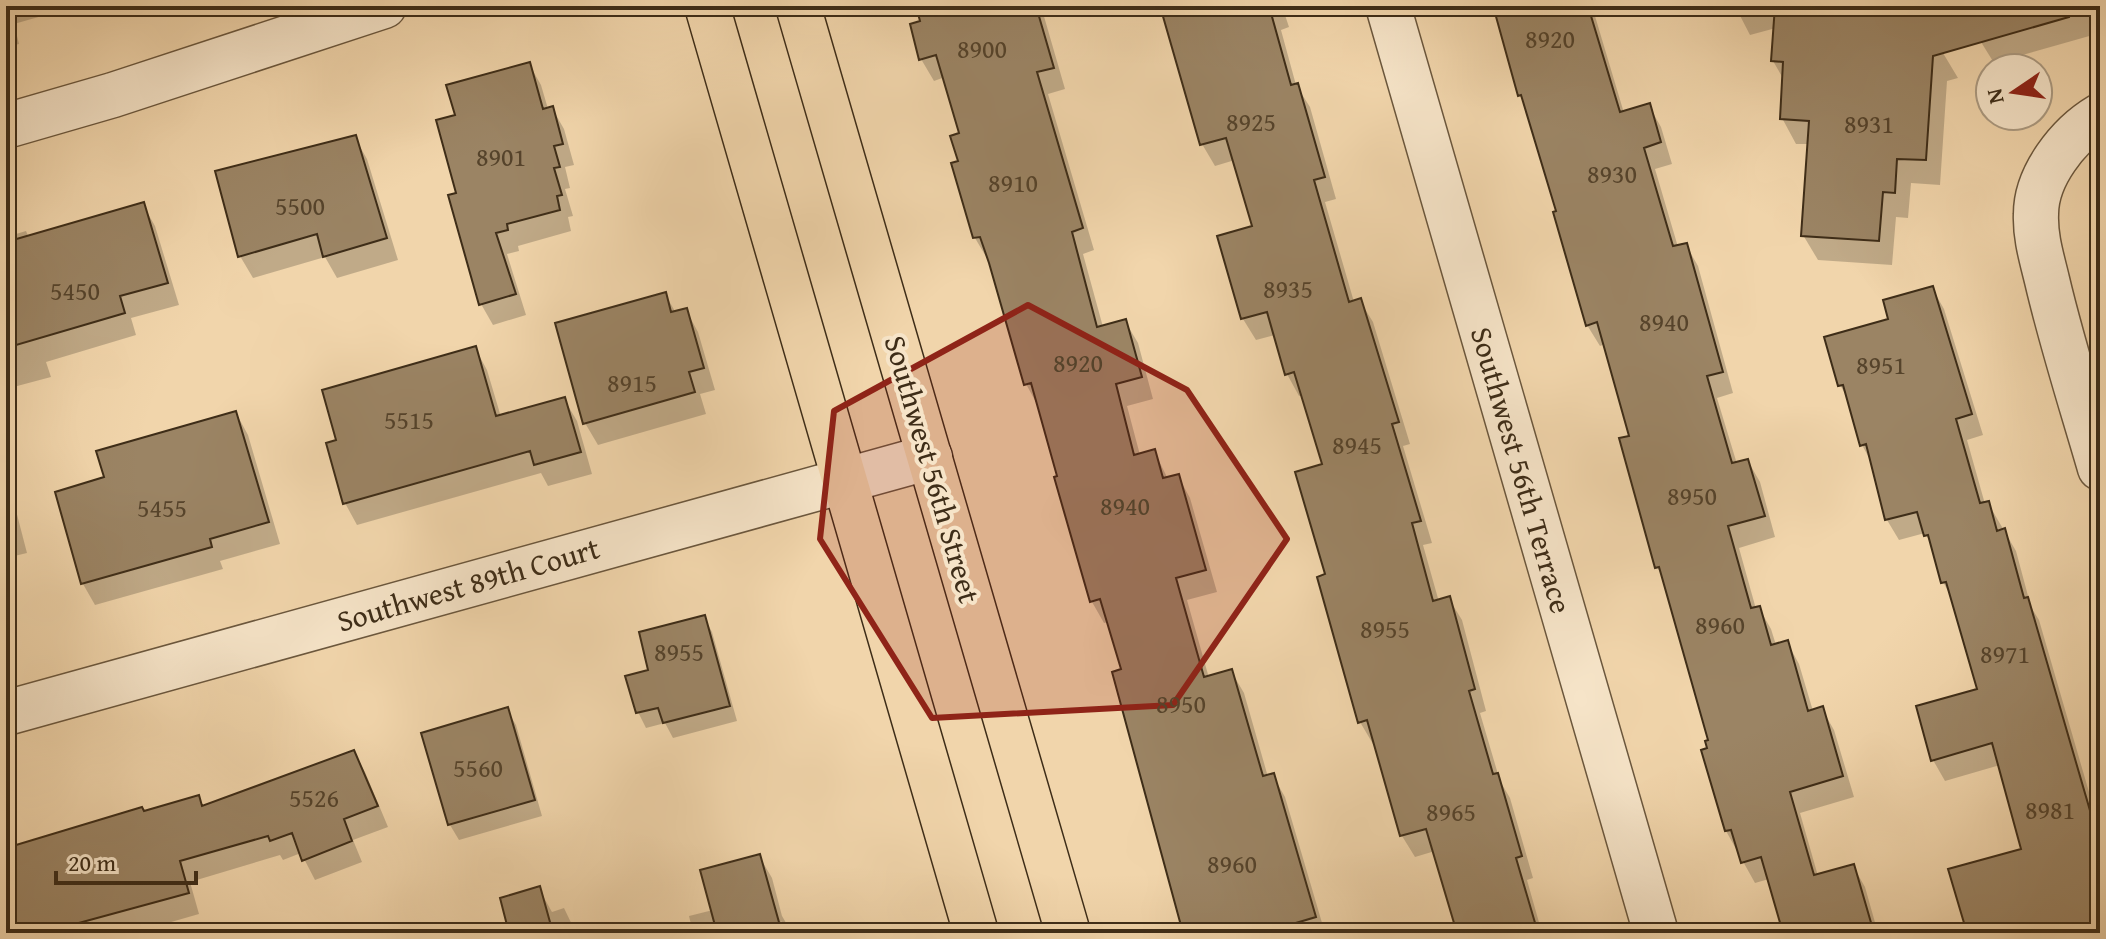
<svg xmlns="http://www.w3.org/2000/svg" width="2106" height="939" font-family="'Gentium Book Plus',serif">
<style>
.shadow{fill:#0003}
.building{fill:#9b8464;stroke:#3e2d18;stroke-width:2}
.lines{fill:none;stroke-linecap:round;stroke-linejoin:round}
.minor-casing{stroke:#6b573d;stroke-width:47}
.major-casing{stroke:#3e2d18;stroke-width:47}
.minor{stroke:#f6e4c8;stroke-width:44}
.major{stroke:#f1d5ab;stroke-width:44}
.marked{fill:#8f2418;fill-opacity:0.2;stroke:#8f2418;stroke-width:6;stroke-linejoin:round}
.labels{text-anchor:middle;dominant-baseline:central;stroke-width:8;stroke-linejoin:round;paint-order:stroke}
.number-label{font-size:26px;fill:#55432b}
.street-label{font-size:30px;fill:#3e2d18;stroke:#f6e4c8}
</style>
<rect width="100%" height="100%" fill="#f1d5ab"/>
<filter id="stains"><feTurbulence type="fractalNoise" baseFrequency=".0025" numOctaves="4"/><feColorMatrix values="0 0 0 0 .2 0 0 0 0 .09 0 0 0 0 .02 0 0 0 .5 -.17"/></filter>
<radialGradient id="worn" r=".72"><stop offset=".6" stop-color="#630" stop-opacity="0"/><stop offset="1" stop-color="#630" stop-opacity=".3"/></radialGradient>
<path class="shadow" d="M6 6H77L14 24 19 44 6 47Z
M918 6H1041L1065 89 1048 94 1094 250 1083 254 1103 327 1125 321 1138 343 1153 399 1127 406 1140 455 1154 451 1168 479 1178 476 1190 498 1217 592 1187 600 1209 678 1231 671 1244 693 1268 777 1273 776 1285 797 1325 933H1187L1123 671 1109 622 1104 623 1092 602 1038 406 1026 384 990 259 988 260 975 238 954 164 960 163 961 134 945 77 934 81 921 59 922 22Z
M1162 6H1282L1289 27 1281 30 1296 85 1310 107 1336 199 1325 202 1354 302 1360 301 1373 322 1410 444 1403 446 1432 543 1423 545 1439 602 1449 599 1462 620 1486 711 1480 713 1500 781 1510 798 1533 878 1527 880 1542 933H1456L1452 922 1456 921 1435 851 1415 857 1402 836 1376 743 1373 744 1360 722 1328 576 1324 466 1303 395 1299 396 1287 374 1275 335 1256 340 1243 319 1220 238 1255 228 1235 160 1215 166 1202 144Z
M1493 6H1592L1624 113 1649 106 1661 127 1672 164 1655 169 1678 247 1686 245 1698 266 1733 393 1717 398 1737 464 1748 461 1760 482 1775 537 1739 548 1756 609 1759 608 1771 629 1776 645 1787 642 1799 664 1813 711 1822 709 1834 730 1854 797 1800 813 1818 876 1853 866 1865 887 1878 933H1785L1769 879 1755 883 1726 831 1710 750 1711 741 1665 581 1657 567 1632 437 1605 344 1600 346 1587 325 1559 212Z
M1735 6H1911L1943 53 1958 78 1947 81 1940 185 1911 183 1908 218 1896 217 1892 265 1818 260 1803 235 1809 144H1796L1782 118 1784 80 1773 61 1776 28 1750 35Z
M1971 6H2100V33L1994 63 1981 42Z
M529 64 541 85 548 109 552 108 564 129 574 165 565 167 570 188 565 189 573 216 568 217 571 231 518 246 519 251 507 254 526 315 493 325 481 304 458 194 457 117Z
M355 138 367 159 398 260 337 278 325 257 253 278 240 256Z
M143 205 155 226 179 305 131 318 136 335 46 362 51 377 6 389V237L26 231 29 238Z
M1932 288 1944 309 1983 435 1967 440 1985 504 1988 503 2016 551 2031 607 2039 620 2100 830V933H1973L2024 850 2000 765 1945 781 1933 760 1979 690 1953 600 1943 582 1935 551 1925 533 1899 540 1887 520 1873 465 1862 445 1850 402 1840 385 1890 320Z
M665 294 676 313 686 310 698 332 715 390 700 394 706 414 598 445 585 423 557 325Z
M475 348 487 370 501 417 564 399 577 421 592 474 548 486 541 473 357 525 345 503 339 441Z
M236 413 248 435 280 544 220 561 223 569 95 605 83 584 57 493 106 479Z
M6 487 13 499 27 553 6 558Z
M6 593 12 617 6 618Z
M704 617 712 632 737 721 673 738 665 723 646 728 638 712Z
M507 710 516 725 542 816 459 840 450 825 424 734Z
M354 752 365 772 388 827 353 840 362 862 315 880 301 853 283 860 280 855 190 882 199 914 133 933H6V850L198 797 204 807Z
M759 856 772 878 782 916 792 933H789V929L781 921 786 933H693L689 916 713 910Z
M539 889 552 912 564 908 576 933H483L509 924Z"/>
<path class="building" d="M916 6H1036L1054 68 1037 72 1083 228 1072 232 1097 327 1126 319 1142 377 1116 384 1134 455 1155 449 1163 478 1179 474 1206 570 1176 578 1204 677 1232 669 1263 776 1274 773 1316 917 1262 933H1183L1112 672 1121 669 1100 599 1090 602 1054 477 1057 476 1031 383 1024 385 989 263 980 237 973 238 951 163 958 161 950 136 959 133 936 55 919 60 910 24 920 21Z
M1160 6H1269L1291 85 1298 83 1325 177 1314 180 1349 302 1361 298 1399 422 1392 424 1421 521 1412 523 1433 601 1450 596 1475 689 1469 691 1493 774 1498 773 1522 856 1516 858 1538 933H1457L1426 829 1400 836 1367 720 1358 723 1317 577 1325 574 1295 472 1322 464 1294 372 1285 375 1267 312 1241 319 1217 236 1252 226 1226 138 1200 145Z
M1516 6H1588L1620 112 1650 103 1661 142 1644 148 1673 246 1687 243 1723 372 1707 376 1732 463 1748 459 1765 516 1728 526 1751 608 1760 606 1771 645 1788 640 1808 711 1823 706 1843 776 1790 792 1814 875 1854 864 1874 933H1783L1761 857 1741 863 1731 830 1725 831 1701 750 1707 748 1705 741 1708 740 1659 567 1655 568 1619 438 1629 436 1597 322 1586 326 1553 212 1556 211 1521 95 1518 96 1495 13Z
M1775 6H2067L2069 17 1933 56 1926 160 1897 159 1895 193 1883 192 1879 241 1801 236 1809 121 1780 119 1783 62 1771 61Z
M530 62 543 109 553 106 563 144 554 146 560 167 554 168 562 195 557 196 560 210 507 224 508 230 496 233 516 294 479 305 448 195 456 193 436 120 455 115 446 85Z
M356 135 387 238 323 257 317 234 238 257 215 171Z
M144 202 168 283 120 296 125 313 6 348V242Z
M1933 286 1972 414 1956 419 1980 503 1989 501 1997 531 2005 528 2024 598 2028 597 2100 845V933H1967L1948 869 2021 849 1992 743 1931 761 1916 706 1977 689 1946 582 1941 583 1928 535 1924 536 1917 512 1885 520 1866 444 1860 446 1843 385 1838 386 1824 337 1888 319 1883 300Z
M666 292 671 312 687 308 704 368 689 372 695 392 583 424 555 323Z
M476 346 496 416 565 397 581 452 534 465 530 451 343 504 326 443 336 440 322 390Z
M236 411 269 522 210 539 212 547 81 584 55 492 104 477 96 451Z
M705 615 730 706 663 723 658 708 636 713 625 676 648 670 639 632Z
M508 707 535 800 448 825 421 733Z
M354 750 378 806 344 819 352 841 302 861 292 833 270 841 268 836 180 861 189 893 42 933H6V848L142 807 144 811 199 795 202 806Z
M760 854 782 933H717L700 870Z
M540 886 553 933H509L500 898Z"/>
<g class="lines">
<defs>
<path id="minor" d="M1388 6 1656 933
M2100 116C2068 135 2036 176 2036 214 2035 237 2042 259 2047 280 2062 344 2082 406 2100 468
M6 126 113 95 384 6
M6 713 930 457"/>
<path id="major" d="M707 6 976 933
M798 6 1068 933"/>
</defs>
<use href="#minor" class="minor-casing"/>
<use href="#major" class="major-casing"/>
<use href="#minor" class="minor"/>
<use href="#major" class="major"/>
</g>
<path class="marked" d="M1028 305 1187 390 1287 539 1173 705 932 718 820 539 834 411Z"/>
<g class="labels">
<g class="number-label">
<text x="1550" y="38">8920</text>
<text x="982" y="48">8900</text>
<text x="1251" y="121">8925</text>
<text x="1869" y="123">8931</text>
<text x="501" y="156">8901</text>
<text x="1612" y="173">8930</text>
<text x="1013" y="182">8910</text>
<text x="300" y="205">5500</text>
<text x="1288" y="288">8935</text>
<text x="75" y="290">5450</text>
<text x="1664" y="321">8940</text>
<text x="1078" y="362">8920</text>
<text x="1881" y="364">8951</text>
<text x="632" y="382">8915</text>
<text x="409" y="419">5515</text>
<text x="1357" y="444">8945</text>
<text x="1692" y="495">8950</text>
<text x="1125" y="505">8940</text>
<text x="162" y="507">5455</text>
<text x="1720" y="624">8960</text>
<text x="1385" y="628">8955</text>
<text x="679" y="651">8955</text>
<text x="2005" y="653">8971</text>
<text x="1181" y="703">8950</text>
<text x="478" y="767">5560</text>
<text x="314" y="797">5526</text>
<text x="2050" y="809">8981</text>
<text x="1451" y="811">8965</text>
<text x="1232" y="863">8960</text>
</g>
<g class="street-label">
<text transform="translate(933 469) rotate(74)">Southwest 56th Street</text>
<text transform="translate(1522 470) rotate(74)">Southwest 56th Terrace</text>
<text transform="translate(468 584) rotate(-16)">Southwest 89th Court</text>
</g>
</g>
<rect width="2106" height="939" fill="none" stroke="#f1d5ab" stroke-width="32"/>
<rect x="8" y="8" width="2090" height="923" fill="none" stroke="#3e2d18" stroke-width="4"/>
<rect x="16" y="16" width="2074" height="907" fill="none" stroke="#3e2d18" stroke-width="2"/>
<g transform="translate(2014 92) rotate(257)"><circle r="38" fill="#f6e4c8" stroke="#ac9b82" stroke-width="2"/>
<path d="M0-6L14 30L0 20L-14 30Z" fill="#8f2418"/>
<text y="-12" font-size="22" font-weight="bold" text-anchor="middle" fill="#3e2d18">N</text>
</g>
<path d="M56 871v12h140v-12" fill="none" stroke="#3e2d18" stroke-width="4"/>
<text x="68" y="871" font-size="24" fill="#3e2d18" stroke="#f6e4c8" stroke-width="6" paint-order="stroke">20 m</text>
<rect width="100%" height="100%" filter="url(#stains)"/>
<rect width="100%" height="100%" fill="url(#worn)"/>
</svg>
